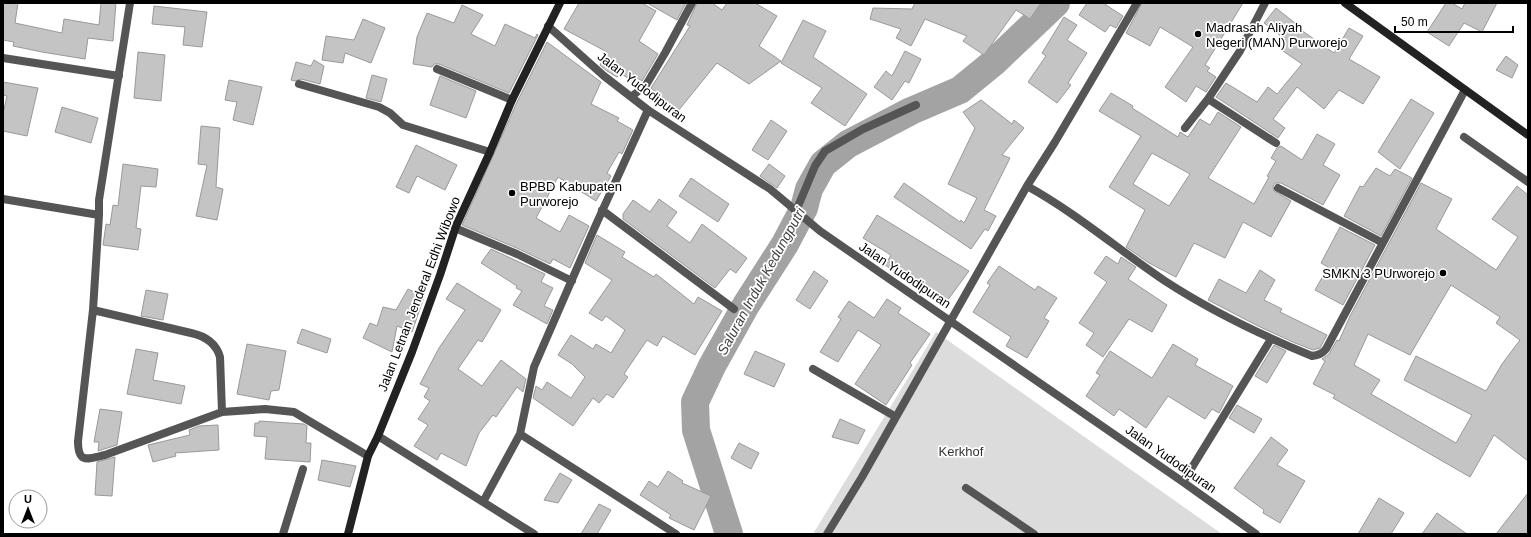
<svg xmlns="http://www.w3.org/2000/svg" width="1531" height="537" font-family="Helvetica,sans-serif">
<style>
.green{fill:#dcdcdc}
.lines{fill:none;stroke-linecap:round;stroke-linejoin:round}
.river{stroke:#a3a3a3;stroke-width:28}
.building{fill:#c4c4c4;stroke:#999;fill-rule:evenodd}
.lane{stroke:#555;stroke-width:8}
.street{stroke:#555;stroke-width:8}
.secondary{stroke:#222;stroke-width:8}
.poi-dot{fill:#000;stroke:#fff;stroke-width:1.5}
.labels{text-anchor:middle;dominant-baseline:central;stroke-width:3.5;stroke-linejoin:round;paint-order:stroke}
.poi-label{font-size:13px;fill:#000;stroke:#fff;text-anchor:start}
.street-label{font-size:13px;fill:#000;stroke:#fff}
.park-label{font-size:13px;fill:#333;stroke:#fff}
.water-label{font-size:14px;font-style:italic;fill:#444;stroke:#fff}
</style>
<rect width="100%" height="100%" fill="#fff"/>
<path class="green" d="M936 332 1222 534H813Z"/>
<g class="lines">
<path class="river" d="M729 534 696 430 695 402 712 366 746 305 785 244 804 208 809 189 823 164 848 144 911 111 960 90 993 63 1056 3"/>
</g>
<path class="building" d="M3 3H18L15 23 62 33 64 19 99 25 101 3H116L113 41 88 38 85 59 42 52 13 46 14 42 3 40Z
M579 3H642L656 11 639 41 658 54 642 81 637 78 634 82 620 73 617 77 607 71 600 65 607 52 564 29Z
M647 3H686L677 20Z
M697 3H712L722 10 727 3H755L777 16 759 46 781 61 749 84 717 63 678 111 651 88 690 26 687 25Z
M915 3H1041L1030 19 1016 10 984 55 963 41 967 36 925 19 911 46 896 38 901 29 870 19 873 8 912 9Z
M1087 3H1103L1123 16 1116 28 1110 25 1105 32 1079 15Z
M1142 3H1243L1205 65 1210 68 1207 71 1216 77 1206 92 1196 86 1186 102 1165 87 1193 47 1160 27 1150 46 1126 33Z
M1446 3H1452L1462 9 1465 3H1497L1482 32 1464 23 1449 46 1427 32Z
M462 5 483 15 471 34 495 46 505 24 535 38 537 34 538 35 509 93 439 64H434L432 67 413 64 417 37 427 13 454 23Z
M154 6 207 12 202 47 183 45 185 27 152 24Z
M1276 8 1295 23 1294 25 1334 53 1349 28 1363 36 1349 59 1380 77 1363 104 1339 90 1324 109 1297 87 1273 119 1285 128 1278 138 1216 97 1226 83 1257 102 1268 87 1277 94 1302 64 1280 49 1286 40 1264 23Z
M1064 17 1077 25 1067 40 1087 53 1068 83 1071 85 1057 103 1028 82 1046 56 1042 53Z
M363 19 385 28 371 63 345 53 343 63 322 60 326 36 354 40Z
M803 20 826 31 813 57 867 94 845 126 811 103 822 88 781 63Z
M547 42 601 82 591 104 619 118 617 121 633 130 622 154 619 152 607 173 611 176 596 201 558 177 536 218 560 232 569 215 589 226 570 268 553 259 550 264 519 249 462 225 517 102Z
M905 51 921 59 909 83 905 81 892 100 874 87 886 71 892 76Z
M138 52 165 55 161 101 134 98Z
M1506 56 1518 65 1512 78 1496 70Z
M314 60 324 66 320 84 301 79 295 81 291 80 296 62 311 66Z
M372 75 387 79 381 102 366 98Z
M440 76 476 91 466 118 430 105Z
M229 80 262 87 253 125 233 120 237 102 225 100Z
M3 82 38 88 27 136 3 131V114L7 96 3 95Z
M1111 93 1133 106 1132 108 1178 137 1180 132 1188 137 1200 119 1210 125 1218 112 1241 127 1208 178 1254 204 1269 177 1267 176 1276 161 1271 158 1277 148 1281 146 1302 160 1317 134 1335 144 1323 165 1340 175 1323 205 1281 183H1275L1273 186 1274 191 1291 201 1271 237 1243 222 1225 258 1194 243 1176 277 1149 263 1126 247 1145 210 1109 187 1141 136 1099 111ZM1152 153 1190 174 1169 206 1133 184Z
M1411 99 1434 113 1400 169 1378 152Z
M981 100 1012 124 1014 120 1024 128 1002 155 1010 158 984 210 996 216 988 231 985 229 971 249 894 197 904 183 960 222 961 220 964 223 977 198 948 184 975 128 963 112Z
M62 107 98 118 91 143 55 132Z
M771 120 787 131 768 160 752 150Z
M201 126 220 128 216 187 223 189 217 220 196 216 207 165 198 164Z
M416 145 457 165 445 190 417 176 409 193 396 187Z
M123 164 158 169 156 187 141 186 136 228 141 229 138 250 103 245 106 224 110 225 113 205 118 206Z
M769 164 785 176 777 188 760 176Z
M1376 168 1390 176 1395 169 1412 178 1381 236 1344 216 1360 186 1363 187Z
M691 178 729 204 718 222 679 196Z
M1421 183 1452 199 1436 229 1496 270 1518 237 1492 219 1517 186 1528 195V461L1494 435 1470 477 1333 398 1335 395 1313 384 1325 361 1322 359 1329 354 1337 340 1339 341 1350 316ZM1451 285 1500 317 1496 323 1520 340 1502 364 1486 391 1416 356 1404 380 1472 415 1456 443 1371 394 1380 380 1354 365 1368 334 1410 355Z
M659 199 677 212 667 226 690 243 702 224 747 258 736 273 730 269 715 288 623 219V214L633 200 650 212Z
M877 215 969 271 944 305 931 295 885 265 891 255 863 238Z
M1340 227 1375 245 1343 305 1315 290 1328 267 1321 263Z
M597 235 625 252 622 257 654 277 656 274 694 304 698 297 722 311 695 355 663 336 657 346 647 340 624 374 628 377 613 398 607 394 599 403 593 398 573 426 533 398 536 386 542 390 547 382 571 398 585 377 572 364 558 355 571 335 593 349 596 344 611 353 625 330 606 316 602 321 589 313 612 280 585 263Z
M491 249 545 274 541 282 553 288 544 306 553 310 547 324 513 305 522 291 516 288 517 286 481 263Z
M1106 256 1118 264 1121 257 1136 267 1128 279 1167 305 1152 332 1129 319 1103 357 1086 345 1094 333 1079 323 1107 282 1094 273Z
M999 266 1035 290 1038 286 1057 298 1044 318 1049 321 1027 358 1006 346 1011 337 973 312 990 285 987 283Z
M1260 270 1275 280 1264 300 1282 309 1280 312 1327 335 1320 348 1313 350 1295 343 1258 326 1208 300 1219 279 1246 293Z
M814 271 828 281 810 309 796 300Z
M457 283 501 310 482 342 478 340 458 369 482 386 501 360 526 379 523 392 517 387 496 417 493 415 479 433 466 466 441 453 437 460 414 446 428 425 418 419 430 401 424 397 429 388 420 384 439 348 465 310 446 299Z
M408 289 424 297 412 332 397 326 392 352 363 338 370 323 377 326 383 307 396 310Z
M146 290 168 294 163 320 141 316Z
M887 299 901 308 898 313 930 334 910 363 912 365 886 405 855 384 881 345 858 330 838 362 820 352 841 319 838 317 849 301 874 318Z
M302 329 331 339 327 353 297 343Z
M247 344 286 351 279 390 271 391 269 400 237 394Z
M1173 344 1198 359 1195 365 1233 386 1219 413 1212 409 1205 419 1168 396 1146 428 1119 409 1114 416 1086 396 1100 375 1096 373 1110 351 1152 378Z
M1274 345 1286 351 1267 383 1255 376Z
M136 349 158 353 153 380 185 386 181 404 127 394Z
M755 351 785 364 774 387 744 374Z
M1237 405 1262 419 1254 433 1229 418Z
M100 409 122 412 117 445 98 451 99 442H94Z
M840 419 865 430 858 444 832 437Z
M259 421 304 424 307 426 306 443H311L310 462 265 459 267 437 254 436 255 423H259Z
M218 425 219 450 175 453 176 456 153 462 148 445 190 435 189 430 199 426Z
M1271 437 1288 450 1277 465 1305 481 1280 523 1263 513 1264 510 1234 488Z
M739 443 759 453 751 469 731 458Z
M115 457 112 496 95 495 97 462Z
M322 460 356 466 350 487 318 480Z
M668 471 683 481 682 483 711 496 694 530 669 518 671 515 640 495 649 481 658 487Z
M560 473 572 480 558 503 544 500Z
M1528 493V534H1496Z
M1379 498 1404 513 1391 534H1358Z
M599 504 611 510 597 534H581Z
M1437 513 1467 534H1422Z"/>
<g class="lines">
<path class="lane" d="M1464 137 1528 182
M966 488 1034 534"/>
<path class="street" d="M1265 3 1240 51 1208 99 1276 143
M548 26 604 76 648 110 770 189 820 231 872 267 1183 482 1256 534
M3 58 119 76
M437 69 512 100
M299 84 379 107 390 113 403 125 490 152
M631 97 646 85 665 53 692 3
M1185 128 1208 99
M1027 186C1076 213 1119 250 1165 281 1211 311 1261 335 1312 356 1318 355 1322 354 1326 349L1465 90
M1278 188 1383 243
M3 199 99 215V200L130 3
M602 210 734 309
M796 211 815 166 825 151 863 129 916 105
M99 215 93 310 78 441C78 464 87 459 105 455L222 412 265 409 294 412 368 456
M455 228 517 254 572 281
M93 310 191 333C205 336 216 343 220 357L222 412
M813 369 896 417
M520 434 676 534
M378 436 534 534
M1183 482 1271 339
M483 502 520 434 534 367 594 229 648 110
M283 534 303 469
M827 534 862 477 1027 186 1055 142 1137 3"/>
<path class="secondary" d="M1345 3 1528 135
M348 534 368 456 378 436 412 352 440 275 456 226 490 152 512 100 560 3"/>
</g>
<g class="poi-dot">
<circle cx="1198" cy="34" r="4"/>
<circle cx="512" cy="193" r="4"/>
<circle cx="1443" cy="273" r="4"/>
</g>
<g class="labels">
<g class="poi-label">
<text x="1206" y="27">Madrasah Aliyah<tspan x="1206" dy="15">Negeri (MAN) Purworejo</tspan></text>
<text x="520" y="186">BPBD Kabupaten<tspan x="520" dy="15">Purworejo</tspan></text>
<text x="1435" y="273" text-anchor="end">SMKN 3 PUrworejo</text>
</g>
<g class="street-label">
<text transform="translate(642 87) rotate(37)">Jalan Yudodipuran</text>
<text transform="translate(905 275) rotate(34)">Jalan Yudodipuran</text>
<text transform="translate(419 294) rotate(-69)">Jalan Letnan Jenderal Edhi Wibowo</text>
<text transform="translate(1171 459) rotate(35)">Jalan Yudodipuran</text>
</g>
<g class="park-label">
<text x="961" y="451">Kerkhof</text>
</g>
<g class="water-label">
<text transform="translate(761 281) rotate(-61)">Saluran Induk Kedungputri</text>
</g>
</g>
<rect width="1531" height="537" fill="none" stroke="#000000" stroke-width="8"/>
<g transform="translate(28 509)"><circle r="19" fill="#ffffff" stroke="#999999"/>
<path d="M0-3L7 15L0 10L-7 15Z" fill="#000000"/>
<text y="-6" font-size="11" font-weight="bold" text-anchor="middle" fill="#000000">U</text>
</g>
<path d="M1395 26v6h118v-6" fill="none" stroke="#000000" stroke-width="2"/>
<text x="1401" y="26" font-size="12" fill="#000000" stroke="#ffffff" stroke-width="3" paint-order="stroke">50 m</text>
</svg>
